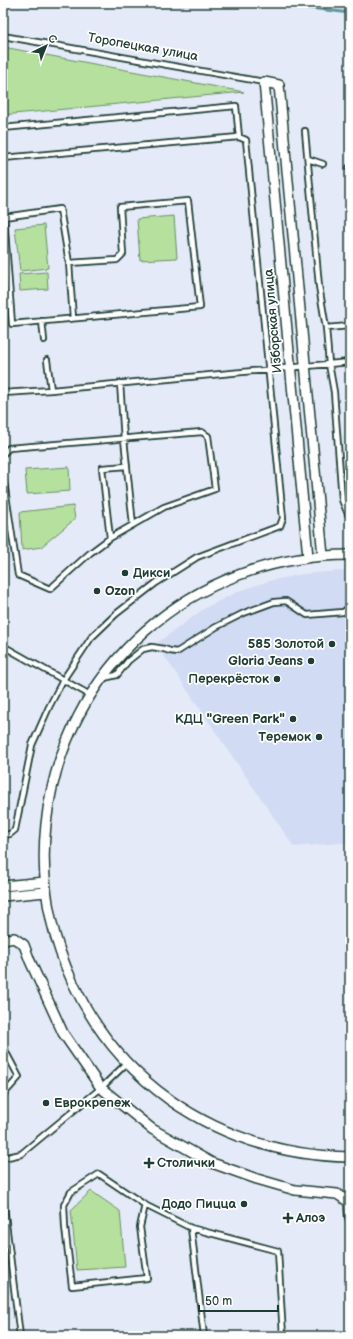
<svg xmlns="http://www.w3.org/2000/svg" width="353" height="1339" font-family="'Balsamiq Sans',sans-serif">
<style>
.built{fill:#d1dbf3}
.green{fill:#b5e09d;stroke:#6a8e68}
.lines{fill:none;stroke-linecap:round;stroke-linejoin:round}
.stream{stroke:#5d979e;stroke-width:3}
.lane-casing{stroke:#1f3d34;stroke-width:8}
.street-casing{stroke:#1f3d34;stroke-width:12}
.lane{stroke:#fff;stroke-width:4.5}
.street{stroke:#fff;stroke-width:9}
.poi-dot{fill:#1f3d34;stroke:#fff;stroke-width:1.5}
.labels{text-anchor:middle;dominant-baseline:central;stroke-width:3.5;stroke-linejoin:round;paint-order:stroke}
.street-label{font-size:13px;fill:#1f3d34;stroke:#fff}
.poi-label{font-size:13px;font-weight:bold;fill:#1f3d34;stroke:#fff;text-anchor:end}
</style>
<rect width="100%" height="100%" fill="#e4eaf8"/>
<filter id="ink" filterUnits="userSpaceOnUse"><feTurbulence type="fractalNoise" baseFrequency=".025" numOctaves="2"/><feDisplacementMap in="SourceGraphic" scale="8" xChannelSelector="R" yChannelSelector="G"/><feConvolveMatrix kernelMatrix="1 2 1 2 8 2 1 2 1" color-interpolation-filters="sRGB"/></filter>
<g filter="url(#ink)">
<path class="built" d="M340 571 350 572V842L294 847 156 644 205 608 239 591 269 581 303 574Z"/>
<path class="green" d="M3 47 244 92 3 115Z
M174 216 177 258 140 260 137 219Z
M44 225 48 268 20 271 15 228Z
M47 272 48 289 20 291 19 274Z
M69 467 70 491 27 494 25 470Z
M73 506 75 519 41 547 22 550 20 512Z
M91 1191 120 1211 125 1267 77 1270 71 1210Z"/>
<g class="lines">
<path class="stream" d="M270 3 350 13"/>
<defs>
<path id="lane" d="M3 36 264 82
M3 128 236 106 239 137
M305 131 319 286 326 328 329 364 334 392 342 500 348 514 350 516
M3 158 239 137 246 140 283 518 280 526 197 557 156 583 116 614 91 638 63 680 49 707 32 745 15 830 10 834 3 835
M308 159 323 164
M349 168H350
M188 201 200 307 12 324 4 217 60 209 69 263 117 260 123 254 120 207Z
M69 263 73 318
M42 321 44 340
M326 328 350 326
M47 360 51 390
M120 383 124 439 133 525
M3 393 51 390 350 362
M3 454 9 448 202 432 208 436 215 489 164 507 110 538 90 553 50 589 18 575 3 475
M110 538 102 468 127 466
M3 646 90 695
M104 678 117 675 128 661 143 649 152 647 164 649 170 651 177 652 216 627 244 613 274 602 286 601 307 615 343 612 350 607
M3 1047 19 1077 3 1095
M3 1158 21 1154 101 1088 127 1063
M3 1199 20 1336
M145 1205 140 1227 147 1278 72 1286 65 1227 64 1205 71 1192 99 1174 145 1205 191 1228 278 1251 283 1336
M191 1228 204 1336"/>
<path id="street" d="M350 555C193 555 63 667 46 824 40 879 50 934 73 983 95 1030 128 1070 170 1100 223 1137 285 1156 350 1157
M308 557 264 82 279 85 323 556
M3 886 45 882
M3 896 46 892
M3 940 14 938 24 945 30 961 63 1033 101 1088 152 1129 212 1163 257 1179 295 1190 337 1194 349 1202 350 1217"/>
</defs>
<use href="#lane" class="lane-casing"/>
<use href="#street" class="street-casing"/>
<use href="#lane" class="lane"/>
<use href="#street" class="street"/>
</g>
</g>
<g class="poi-dot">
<circle cx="125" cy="573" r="4"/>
<circle cx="97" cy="591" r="4"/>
<circle cx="332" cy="644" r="4"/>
<circle cx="311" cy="661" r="4"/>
<circle cx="277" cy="679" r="4"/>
<circle cx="293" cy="719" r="4"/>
<circle cx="319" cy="737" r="4"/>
<circle cx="46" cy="1103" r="4"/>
<path d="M147 1157h4v4h4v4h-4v4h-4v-4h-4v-4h4z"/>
<circle cx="244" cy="1204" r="4"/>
<path d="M286 1212h4v4h4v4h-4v4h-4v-4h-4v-4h4z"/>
</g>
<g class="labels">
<g class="street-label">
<text transform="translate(143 47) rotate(10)">Торопецкая улица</text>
<text transform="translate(273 321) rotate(-95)">Изборская улица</text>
</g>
<g class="poi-label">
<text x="133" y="573" text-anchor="start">Дикси</text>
<text x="105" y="591" text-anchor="start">Ozon</text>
<text x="324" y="644">585 Золотой</text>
<text x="303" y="661">Gloria Jeans</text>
<text x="269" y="679">Перекрёсток</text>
<text x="285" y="719">КДЦ "Green Park"</text>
<text x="311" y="737">Теремок</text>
<text x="54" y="1103" text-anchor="start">Еврокрепеж</text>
<text x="157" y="1163" text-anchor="start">Столички</text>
<text x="236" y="1204">Додо Пицца</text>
<text x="296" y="1218" text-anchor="start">Алоэ</text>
</g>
</g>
<rect width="353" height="1339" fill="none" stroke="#fff" stroke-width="16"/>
<rect x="8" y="8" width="337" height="1323" fill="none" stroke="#1f3d34" stroke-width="1.5" filter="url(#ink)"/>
<g transform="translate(46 46) rotate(43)" stroke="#ffffff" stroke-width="3" paint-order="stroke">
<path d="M0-3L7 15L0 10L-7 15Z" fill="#1f3d34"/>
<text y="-6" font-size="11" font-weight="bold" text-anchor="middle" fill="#1f3d34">С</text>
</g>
<path d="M199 1305v6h79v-6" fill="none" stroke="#1f3d34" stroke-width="2"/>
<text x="205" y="1305" font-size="12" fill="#1f3d34" stroke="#ffffff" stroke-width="3" paint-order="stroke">50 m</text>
</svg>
